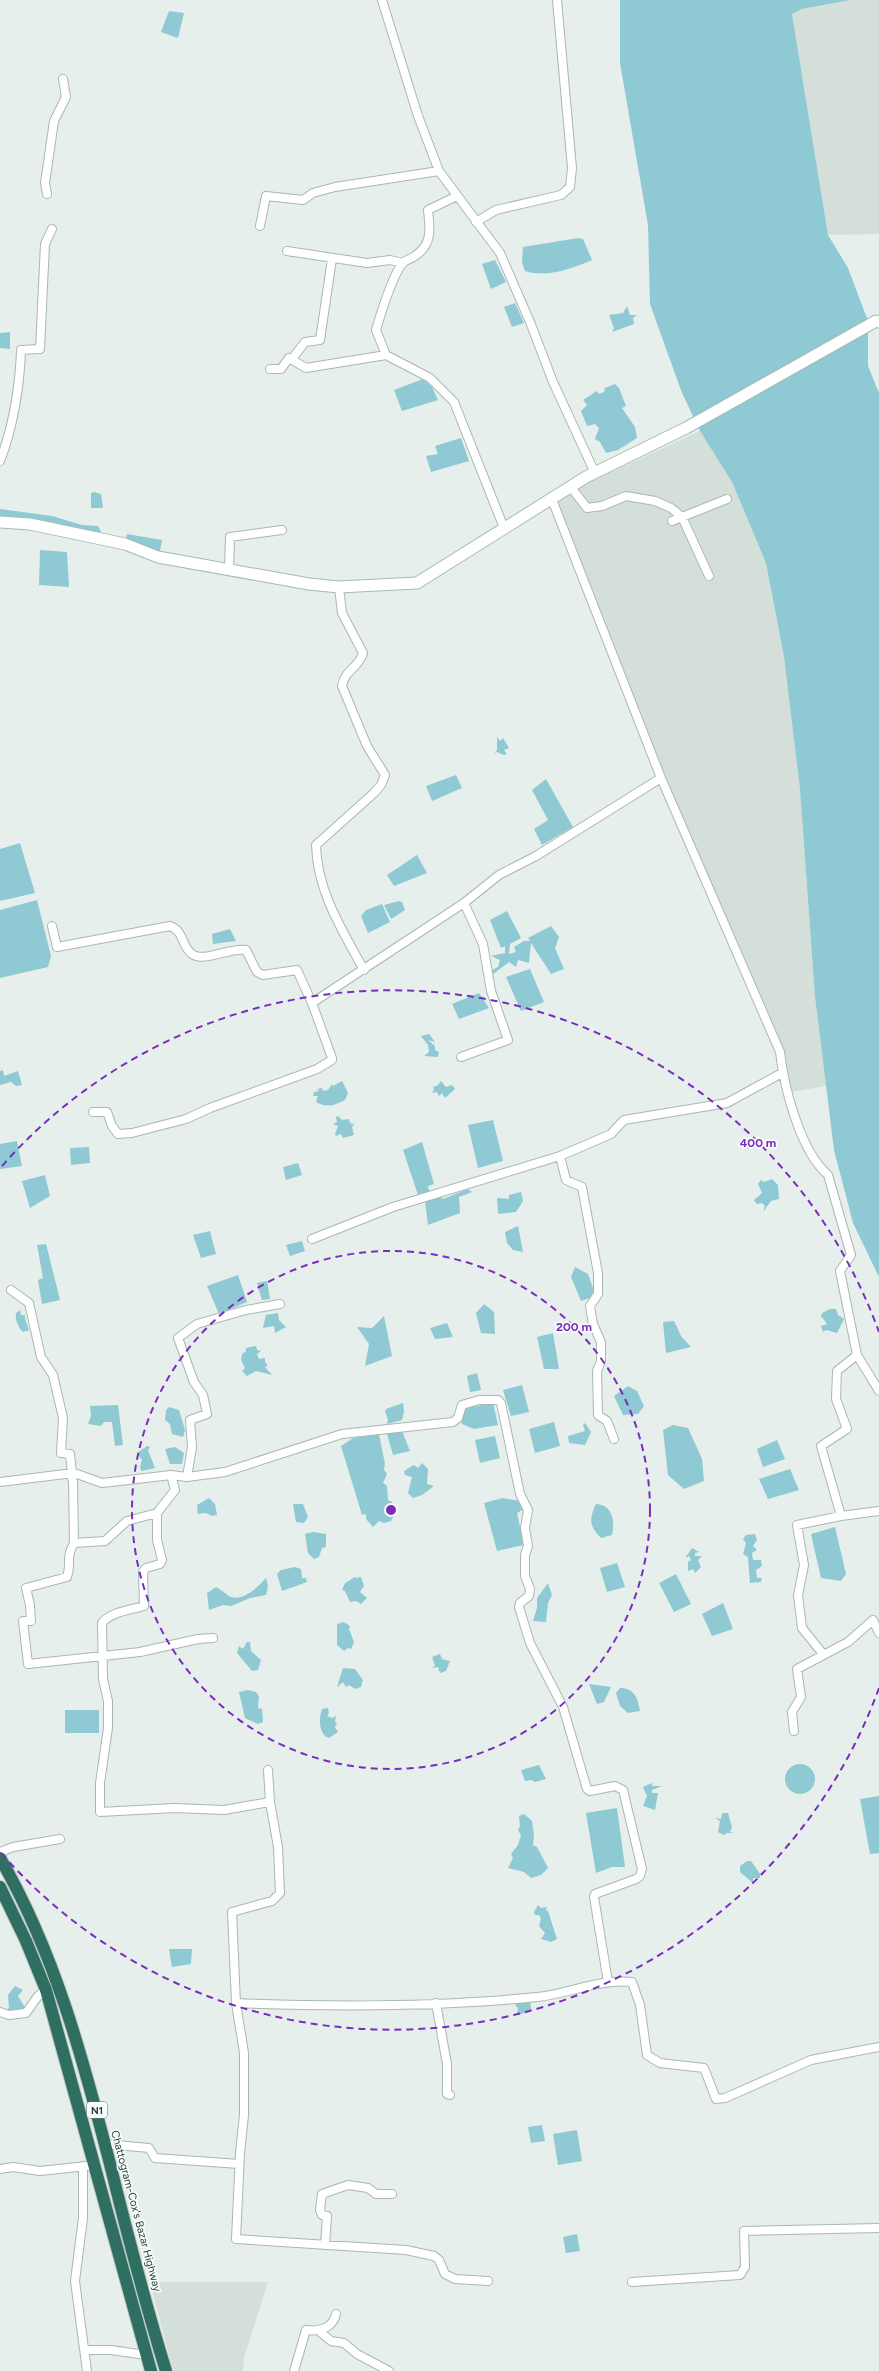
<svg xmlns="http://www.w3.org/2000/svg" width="879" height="2371" font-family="Figtree,sans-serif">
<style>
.built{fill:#d4dfda}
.water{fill:#8ec9d4}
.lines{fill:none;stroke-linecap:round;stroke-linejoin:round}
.street-casing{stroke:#a8b8b2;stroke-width:10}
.secondary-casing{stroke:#a4bbb3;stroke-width:13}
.highway-casing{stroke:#c2cac8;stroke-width:14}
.street{stroke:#fff;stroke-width:8}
.secondary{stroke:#fff;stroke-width:11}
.highway{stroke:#2f6f62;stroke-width:12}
.ring{fill:none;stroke:#7b2cbf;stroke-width:2;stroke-dasharray:7 5}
.labels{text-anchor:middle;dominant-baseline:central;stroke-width:3.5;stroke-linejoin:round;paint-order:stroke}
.shield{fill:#f7fbf9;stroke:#637a73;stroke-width:1}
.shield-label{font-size:10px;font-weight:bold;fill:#24423a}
.street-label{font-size:11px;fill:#24423a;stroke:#f7fbf9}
.centre{fill:#7b2cbf;stroke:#f7fbf9;stroke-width:2}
.ring-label{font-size:12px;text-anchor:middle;font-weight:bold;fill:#7b2cbf;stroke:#f7fbf9;stroke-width:3.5;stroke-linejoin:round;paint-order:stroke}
</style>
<rect width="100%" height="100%" fill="#e6efeb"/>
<path class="built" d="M850 0H879V234L828 235 792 14 802 9Z
M700 431 732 482 766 563 784 657 800 789 815 997 826 1086 785 1093V1058L762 1022 687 842 555 498Z
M150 2282H268L244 2358 243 2371H173Z"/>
<path class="water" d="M620 0H850L802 9 792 14 828 235 848 268 868 321V366L879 393V1277L853 1223 834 1150 815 997 800 789 784 657 766 563 732 482 700 431 682 393 650 304 648 225 620 63Z
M169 11 184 13 178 38 161 32Z
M578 238 583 239 592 260C571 269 547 278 525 271L522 263 523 247Z
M495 260 506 282 491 289 482 264Z
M515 303 524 323 512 327 504 307Z
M627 306 630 315H637L633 318 634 324 612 332 614 328 609 315 623 313Z
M10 332V349L0 348V333Z
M423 379 432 387 438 400 402 411 394 390Z
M615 384 619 388 626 406 622 408 635 427 637 438 618 450 606 453 600 442 595 439 599 428 595 424 587 426 581 411 587 405 583 400 597 391 599 394 604 392 605 388Z
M461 438 469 461 431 472 426 456 438 454 435 446Z
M94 492 101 494 103 508H91V493Z
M0 509 52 516 82 525 98 526 101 532 92 534 0 516Z
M127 534 162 540 160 551 125 544Z
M40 550 67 552 69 587 39 585Z
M497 737 500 741 503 738 509 748 504 750 507 754 504 755 497 752 494 753 497 750Z
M456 775 462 788 432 801 426 786Z
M546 779 573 827 542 845 534 829 548 820 532 790Z
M20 843 35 893 0 901V849Z
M417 855 427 873 394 886 387 875Z
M37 900 51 956 48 967 0 978V910Z
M399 901 402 902 405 910 391 919 384 905Z
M382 904 390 922 368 933 361 916 366 910Z
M507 911 521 938 510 944 509 954 516 952 514 947 524 941H530L528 938 551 926 559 937 555 948 564 969 551 974 531 943 529 963 518 960 516 967 509 962 492 975V970L498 967 500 960 491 956 505 953V946L501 948 490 920Z
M230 929 236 941 213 944 212 934Z
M530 969 544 1002 521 1011 506 977Z
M479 993 489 1008 459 1019 452 1004Z
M429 1034 435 1042 428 1040 435 1046V1050L439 1052 438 1057 424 1056 429 1052 428 1045 421 1036Z
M3 1070 4 1076 18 1071 22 1085 16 1086 11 1082 0 1085V1071Z
M342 1081 348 1093 345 1100C334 1106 327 1108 316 1102L318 1096H313L314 1092 319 1091 317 1089 322 1088 323 1091 328 1090 332 1084 333 1086Z
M441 1081 446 1087 452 1085 455 1089 445 1098 442 1093 439 1096 437 1092 432 1093 434 1090 433 1087 438 1085Z
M338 1116 342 1120 349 1119 350 1123 354 1124 352 1127 354 1135 343 1138 341 1134 336 1136 335 1134 338 1126 333 1124 337 1122 336 1117Z
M493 1120 503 1161 478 1168 468 1125Z
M17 1141 22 1166 0 1169V1144Z
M422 1142 434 1184 428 1186 429 1191 418 1195 403 1150Z
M89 1147 90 1163 71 1165 70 1148Z
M298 1163 302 1175 286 1180 283 1167Z
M45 1175 50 1196 30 1208 22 1181Z
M772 1179 778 1185 779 1199 771 1201 763 1212 765 1206 762 1203 757 1204 754 1200 762 1193 758 1184 761 1180 764 1182Z
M468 1189 472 1192 459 1197 460 1213 428 1225 425 1201 440 1196 443 1199Z
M521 1192 523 1201 516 1212 498 1214 497 1198 509 1199V1195Z
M518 1226 523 1252 513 1250 507 1243 505 1232Z
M210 1231 216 1254 201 1258 193 1235Z
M302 1241 305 1251 290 1256 286 1245Z
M46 1244 60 1300 42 1304 38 1280 43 1278 37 1245Z
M575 1267 588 1274 594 1291 590 1298 581 1301 571 1277Z
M238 1275 247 1302 219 1314 207 1286Z
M267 1281 270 1299 262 1300 257 1283Z
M484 1304 494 1312 495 1334 481 1333 476 1313Z
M830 1309H836L838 1315 844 1319 837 1333 826 1330 823 1332 821 1326 827 1324 821 1316 822 1313Z
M20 1310 21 1315H25V1319L29 1330 23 1332C18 1327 15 1320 16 1313Z
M278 1313 279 1320 286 1327 275 1333 274 1326 263 1328 266 1315Z
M384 1316 392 1356 365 1366 369 1344 357 1327 372 1328Z
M674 1321 681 1336 691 1347 666 1353 663 1322Z
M447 1323 453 1337 435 1339 430 1328Z
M553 1333 559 1369H544L537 1337Z
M256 1346 257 1350 261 1351 257 1354 259 1359 265 1358V1362L268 1365 265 1367 272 1375 256 1371 247 1376 242 1371 245 1368 241 1360 242 1354 246 1351V1348Z
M477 1373 481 1390 470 1392 467 1376Z
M522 1385 529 1412 511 1416 503 1390Z
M628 1386 637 1391 644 1406 638 1414 623 1415 614 1396Z
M403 1403 404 1411 402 1420 387 1424 388 1419 385 1412 386 1409Z
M493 1403 498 1425 474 1429 462 1424 461 1418 466 1408Z
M118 1405 123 1445 115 1446 112 1422H104L101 1426 88 1424 91 1416 90 1406Z
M169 1407 179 1410 185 1430 183 1437 172 1434 170 1424 165 1420 166 1410Z
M554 1422 560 1446 535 1453 529 1429Z
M585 1423 591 1432 585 1445 569 1443 568 1436 585 1431 583 1425Z
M673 1425 688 1428 702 1459 704 1481 684 1489 668 1475 663 1430Z
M402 1431 410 1451 393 1455 387 1434Z
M379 1434 385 1464 384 1470 387 1474 383 1483 387 1486 388 1500 392 1502 396 1512 391 1521 384 1523 379 1521 373 1527 366 1519V1514L362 1515 341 1446 353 1438Z
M495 1436 500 1458 480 1463 475 1440Z
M777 1440 785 1459 763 1467 757 1449Z
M147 1446 150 1447 148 1450 155 1468 141 1471 140 1467 142 1460 137 1453Z
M175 1447 184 1453 182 1464H170L165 1449Z
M422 1463 428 1469 427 1484 434 1486 422 1495 413 1498 408 1493 412 1477 405 1475 404 1471 414 1465 418 1468Z
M790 1469 799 1490 768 1499 759 1479Z
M209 1498 215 1504 217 1515 212 1516 206 1513 198 1514 197 1505Z
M503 1498 520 1501 524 1509 517 1513 524 1545 497 1551 484 1503Z
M293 1504H303L308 1517 304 1523 296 1522Z
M596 1504C613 1505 615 1521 612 1535L601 1538C589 1526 589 1519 596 1504Z
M835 1527 846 1574 841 1581 821 1578 811 1534Z
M313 1532 326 1534V1547L322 1548 319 1557 314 1559 308 1553 305 1534Z
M755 1534 757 1540 753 1546 757 1550 752 1553 753 1560H761L762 1566 756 1570 757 1578H762L761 1582 750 1583 748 1557 743 1554 746 1543 743 1539 746 1535Z
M692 1548 699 1552 695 1553V1556H702L698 1560 701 1567 695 1573 693 1569 688 1571V1562L691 1560 689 1556 685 1558Z
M617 1563 625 1587 607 1592 600 1568Z
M295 1567 301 1569 302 1578H306L307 1582 282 1591 277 1574 281 1570Z
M676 1574 691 1604 674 1612 659 1583Z
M355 1577 358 1579V1577H361L364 1586 360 1592 367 1598 361 1604 356 1601 350 1602 345 1591 342 1590 345 1583Z
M266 1578 268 1586 266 1595 250 1598 231 1606 223 1605 209 1610 207 1593 216 1587C221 1590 225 1593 229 1596 242 1603 259 1586 266 1578Z
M548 1583 552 1595 548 1603 546 1622 533 1621 537 1608V1598Z
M723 1603 733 1629 712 1636 702 1614Z
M344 1622 350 1626 349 1629 354 1642 351 1649 348 1648 344 1651 337 1645V1624Z
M247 1642H250L251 1651 261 1660 258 1670 252 1671 237 1653 239 1646 243 1649Z
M440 1654 442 1659 450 1661 446 1671 440 1673 438 1667 431 1668 435 1666 432 1657Z
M343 1668 355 1669 363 1680 361 1687 355 1689 349 1685 346 1687 343 1682 337 1687Z
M589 1684 611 1687 604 1702 597 1704Z
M620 1688C634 1688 638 1698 640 1711L628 1713 620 1706 616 1693Z
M248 1690 256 1692 259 1696 258 1708 262 1709 263 1722 258 1724 245 1718 239 1692Z
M328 1708 329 1713 327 1716 333 1718 336 1715 335 1722 337 1723 335 1727 338 1732 329 1738C318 1734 319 1717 322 1709Z
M65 1710H99V1733H65Z
M785 1779a15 15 0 1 1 30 0a15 15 0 1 1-30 0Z
M539 1765 546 1779 535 1782 531 1780 525 1781 521 1770Z
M652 1783V1786H662L652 1790V1793H658L655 1810 643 1806 647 1796 643 1787Z
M879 1796V1853L870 1854 860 1799Z
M617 1808 625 1867H612L596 1873 586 1813Z
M722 1813H728L732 1827 730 1832 734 1833H727L724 1835 718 1832 720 1821 715 1818 721 1819Z
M524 1814 532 1821 534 1836 533 1845 537 1847 548 1868 541 1875 531 1878 524 1872 508 1868 513 1858 511 1854 518 1845 521 1835 518 1830 520 1826 519 1816Z
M747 1861H751L760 1874V1878H753V1883L740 1872V1866Z
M538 1905 541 1908 547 1907 546 1910 548 1911 557 1939 551 1942 541 1939 545 1933 539 1926 541 1918 539 1915H535L534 1912Z
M169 1949H192L191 1964 172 1967Z
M15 1986 23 1990 18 1996 26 2009 23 2012H4L9 2008 8 1995Z
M530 2000 531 2009 522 2014H517L518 2008 515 2005 518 2001Z
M542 2125 545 2141 531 2143 528 2127Z
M577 2130 582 2161 558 2165 553 2134Z
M577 2234 580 2251 566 2253 563 2237Z"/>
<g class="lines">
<defs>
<path id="street" d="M382 0 418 116 439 171
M47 194 45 183 54 121 66 97 63 79
M476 222 496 210 561 195 570 187 572 168 557 0
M260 226 266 196 303 200 313 193 335 187 439 171 500 253 530 322 553 382 595 473
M287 251 367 263 390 260 403 263
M386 355 430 378 454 402 504 528
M292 359 305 342 320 340 332 259
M270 369H281L289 358 306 368 386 355 376 330C381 313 392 277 402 264 405 260 411 259 415 256 433 244 430 228 428 210L457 196
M0 461C13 428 20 385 21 350L40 349 45 244 52 229
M570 486 587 508 602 506 626 496 655 501 671 508 682 517 709 576
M551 497 661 778 780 1052C784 1087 800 1151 828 1175L851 1255 840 1271 857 1355 879 1391
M672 521 727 499
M229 570 230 537 282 530
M339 587 342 613 363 653C359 668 345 669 342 686L367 746 385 775 381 785 374 793 316 845C317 891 342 930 364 970
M52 926 57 947 170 926C185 932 181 946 192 954 203 963 230 947 246 950L257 972 263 975 297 970 312 1003 332 1058V1060L317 1069 210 1108 186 1119 132 1133 118 1134 112 1126 107 1112H93
M312 1003 464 903 499 875 536 856 661 778
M461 1057 508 1040 491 991 483 944 464 903
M560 1156 566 1180 582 1187 598 1273V1294L590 1306 593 1324 601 1342V1361L597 1371 598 1415 607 1421 614 1439
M312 1239 393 1207 560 1156 611 1134 624 1120 727 1103 782 1073
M11 1290 29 1303 41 1357 53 1375 63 1418 61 1453 70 1454 72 1474
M857 1355 837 1371 836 1399 847 1429 821 1446 841 1516 879 1511
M70 1474 73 1481 74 1543
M171 1475 175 1490 157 1513 127 1521 105 1541 74 1543C65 1559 72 1563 67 1577L26 1588 30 1605 31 1621H23L28 1664 140 1652 198 1639 213 1638
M187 1477 192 1447 190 1420 207 1414 203 1395 194 1382 178 1338 197 1324 246 1310 280 1304
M0 1482 65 1474H77L102 1483 171 1475 187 1477 225 1472 342 1434 453 1422 458 1418 462 1405 479 1400H498L501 1403 520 1494 528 1510 525 1528 528 1546 525 1555V1576L530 1589 529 1596 520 1603 519 1607 530 1643 563 1707 587 1789 590 1791 615 1786 623 1790 642 1869 640 1876 636 1879 595 1894 594 1897 608 1982
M157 1513V1540L162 1560 160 1564 146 1568 143 1572 144 1606C131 1610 110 1612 102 1623L103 1679 108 1701V1728L100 1783V1812L174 1808 224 1810 270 1802 268 1770
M823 1654 802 1628 798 1595 804 1565 797 1525 841 1516
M794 1731 792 1712 801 1697 797 1669 848 1642 873 1620 879 1633
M270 1802 278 1847 280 1893 272 1901 232 1912 236 2003C336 2007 437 2007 537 1997 568 1994 601 1978 632 1982L640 2005 647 2055 660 2063 704 2068 716 2099 725 2098 811 2060 879 2047
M0 1852 13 1847 60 1839
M236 2003 244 2053V2115L240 2153 236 2239 406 2250 434 2256 439 2260 445 2274 455 2279 488 2281
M436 2003 447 2064V2094L450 2095
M0 2012 9 2015 26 2013 38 1996 46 1990
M105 2144 149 2148 155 2158 239 2164
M83 2166V2218L75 2281 87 2371
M0 2169 13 2167 40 2171 87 2166
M325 2245 327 2216 322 2215 320 2210 322 2194 348 2185 368 2188 376 2194H392
M632 2282 740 2275 745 2267 744 2231 879 2228
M318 2330 331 2341 344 2343 357 2354 389 2371
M85 2350H111L146 2355
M294 2371 306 2330C319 2332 333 2328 336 2314"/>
<path id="secondary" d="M0 522 30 524 125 544 158 557 309 584 339 587 417 583 586 477 686 428 876 321 879 322"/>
<path id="highway" d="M0 1858C55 1953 83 2059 110 2164 127 2233 145 2303 166 2371
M0 1887 26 1941 46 1990 151 2371"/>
</defs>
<use href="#street" class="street-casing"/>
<use href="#secondary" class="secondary-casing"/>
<use href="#highway" class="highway-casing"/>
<use href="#street" class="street"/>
<use href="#secondary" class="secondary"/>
<use href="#highway" class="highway"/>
</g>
<g class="ring">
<circle cx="391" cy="1510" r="259"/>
<path d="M879 1688A519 519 0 0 1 2 1854M2 1166A519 519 0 0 1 879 1332"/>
</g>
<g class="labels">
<rect class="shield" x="87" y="2102" width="20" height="16" rx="3"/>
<g class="shield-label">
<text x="97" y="2110">N1</text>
</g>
<g class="street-label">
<text transform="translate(136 2211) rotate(75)">Chattogram-Cox's Bazar Highway</text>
</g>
</g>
<circle cx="391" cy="1510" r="6" class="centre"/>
<g class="ring-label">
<text x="758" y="1147">400 m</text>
<text x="574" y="1331">200 m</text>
</g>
</svg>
